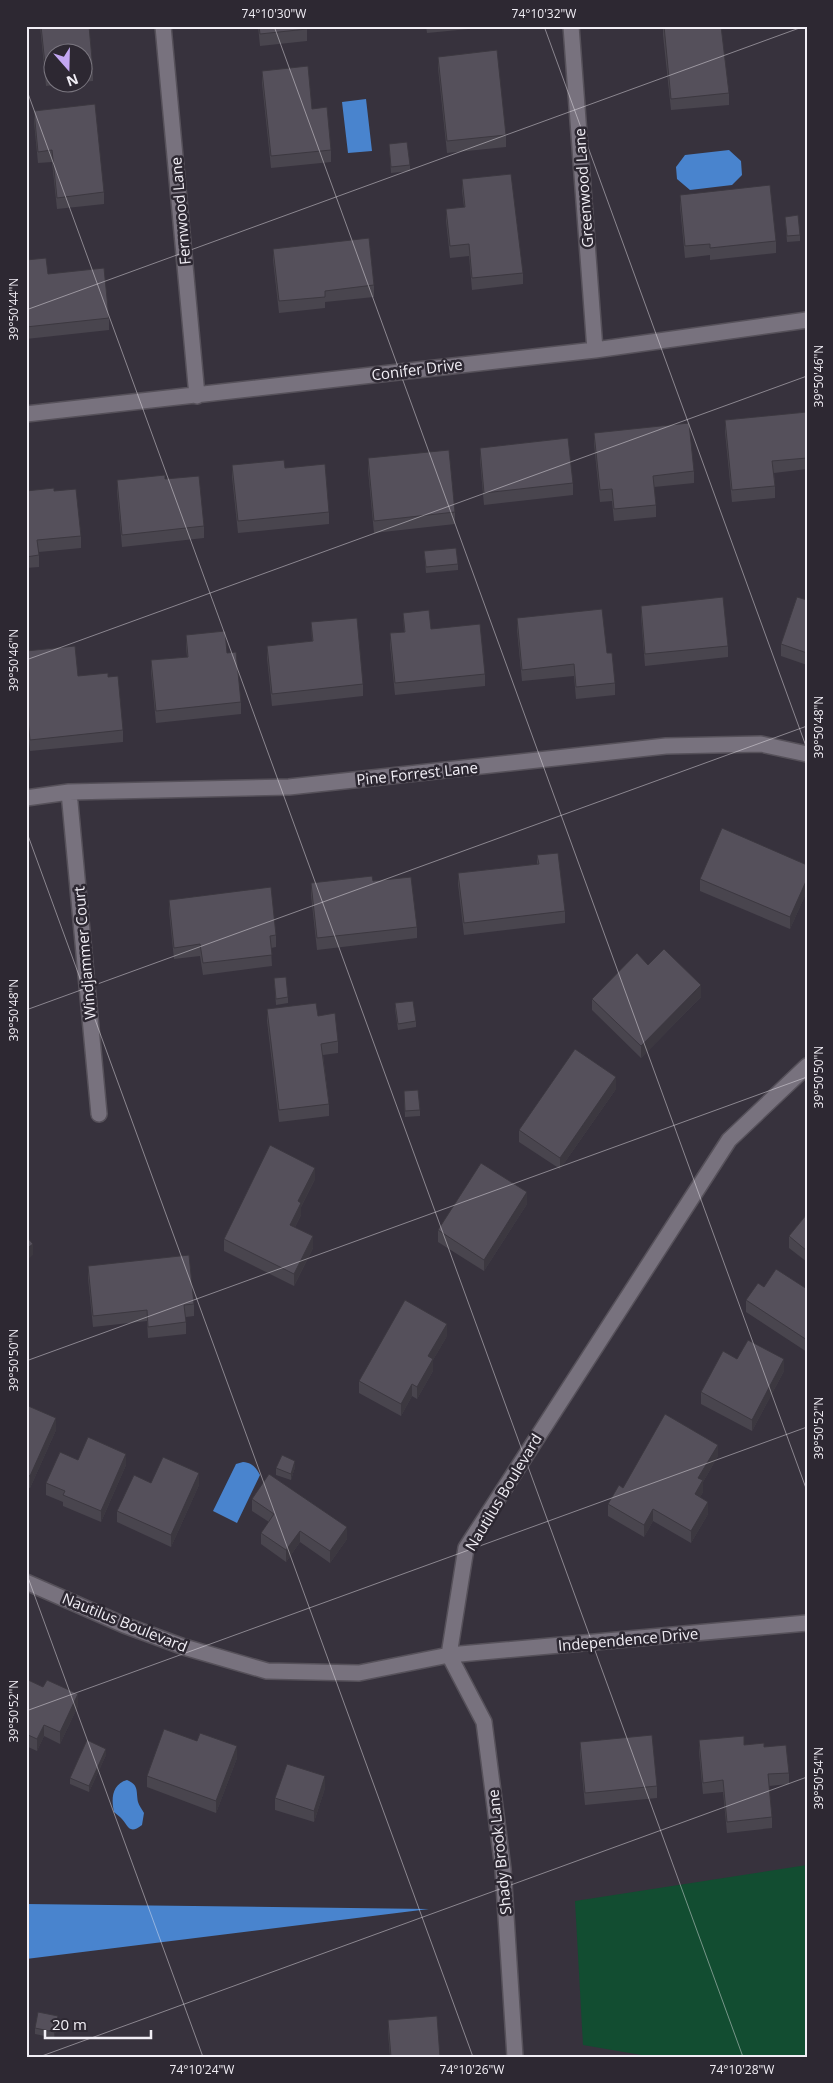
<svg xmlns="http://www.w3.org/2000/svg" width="833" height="2083" font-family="'Open Sans',sans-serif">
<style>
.green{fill:#124d31}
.water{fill:#4984ce}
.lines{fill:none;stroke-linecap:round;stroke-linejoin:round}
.minor-casing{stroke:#56515a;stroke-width:18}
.minor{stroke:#78727e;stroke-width:15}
.wall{fill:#49454e}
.shaded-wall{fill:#3c3840}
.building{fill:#55505b;stroke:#3c3840}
.ticks{fill:none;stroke:#f1eef5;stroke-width:1;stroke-opacity:0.45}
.labels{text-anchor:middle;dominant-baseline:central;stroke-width:5;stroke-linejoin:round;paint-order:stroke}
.street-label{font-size:15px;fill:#f1eef5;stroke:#2d2832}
.neatline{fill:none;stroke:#f1eef5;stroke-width:2}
.ticks-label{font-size:12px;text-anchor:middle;fill:#f1eef5}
</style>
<rect width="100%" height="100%" fill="#37323d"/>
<path class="green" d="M807 1865V2057H653L583 2045 575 1901Z"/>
<path class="water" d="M366 99 372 151 348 153 342 102Z
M729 150 741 161 742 175 732 185 690 190 677 179 676 167 685 155Z
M243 1462C252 1463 256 1467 260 1475L237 1523 213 1511 236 1464Z
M127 1780C139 1785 136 1791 138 1802 139 1806 142 1809 144 1813L142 1825C128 1836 128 1824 120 1817 118 1815 116 1814 114 1812 111 1799 112 1784 127 1780Z
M26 1904 429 1909 26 1959Z"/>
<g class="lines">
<defs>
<path id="minor" d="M163 26 197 396
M571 26 595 350
M26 414 595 350 807 320
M69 792 99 1114
M26 798 69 792 289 787 666 746 761 744 807 754
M26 1582 124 1625 184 1647 267 1671 359 1673 449 1655 807 1623
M449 1655 466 1548 729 1140 807 1066
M449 1655 484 1722 503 1869 515 2057"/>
</defs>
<use href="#minor" class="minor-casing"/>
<use href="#minor" class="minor"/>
</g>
<path class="wall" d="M40 26H89L93 70V81L82 82V52H52V82H81L46 86Z
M258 26H307V41L260 46Z
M426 26H479V28L427 33Z
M663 26 729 93V105L671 110 663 35Z
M438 57 506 135V147L447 153 438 68Z
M262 71 312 109 331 150V162L271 168 262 83Z
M34 111 104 192V204L57 209 52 162 38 163 34 122Z
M389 144 410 165V171L391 173Z
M462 179 523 273V284L472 290 469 256 450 258 446 221V209L464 207 462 191Z
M680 195 776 241V253L710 260V255L685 258 680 207Z
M785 217 800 235V241L787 242Z
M273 249 374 285V297L325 302V308L279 313 273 260Z
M26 260 48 274 109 318V330L26 339Z
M807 412V469L774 473 775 486V498L732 502 725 432V420Z
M594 433 694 471V483L654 487 656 505V517L614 521 612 501 600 502 594 444Z
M480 448 573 483V495L484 505 480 460Z
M368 458 455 512V524L374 533 368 470Z
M232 465 285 468 329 512V524L238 533 232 477Z
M165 479 204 526V538L122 547 117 492V480Z
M26 491 81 536V548L39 552V567L26 568Z
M424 551 458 564V570L426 573Z
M807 600V665L781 656V644Z
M641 606 728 646V657L645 666 641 617Z
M403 613 431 629 485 674V686L395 695 390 645V633L404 632Z
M517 618 607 653 615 683V695L576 699 574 676 522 681 517 630Z
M311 622 363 684V696L272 706 267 658V646L312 641Z
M186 635 241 702V714L156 723 151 672V660L187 657 186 647Z
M26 651 78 676 108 677 123 730V742L30 751 26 712Z
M537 855 565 911V923L464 935 458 884V873L537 864Z
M807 865V891L790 929 700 891V879Z
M373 881 417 927V938L317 950 311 895V883Z
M169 900 276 935V947L271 948 272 966 203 975 200 956 174 959 169 911Z
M648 965 701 997 641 1058 592 1010V999Z
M274 978 288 997V1003L276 1005Z
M395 1003 416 1021V1027L398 1030 395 1009Z
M267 1009 318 1016 338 1041V1053L323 1055 329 1104V1116L279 1122 267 1021Z
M616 1089 560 1169 519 1142V1130Z
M404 1091 420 1110V1116L405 1117Z
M315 1179 301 1207V1215L295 1227 313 1248 294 1286 224 1251V1239Z
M527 1204 484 1271 438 1242V1230Z
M807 1214V1262L789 1248V1236Z
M88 1266 194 1304V1316L186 1317V1334L148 1338 147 1321 93 1327 88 1278Z
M764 1287 807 1289V1352L746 1312V1300Z
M447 1336 433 1360V1371L417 1399 412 1396 401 1416 359 1393V1381Z
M784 1371 752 1431 701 1404V1392Z
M26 1405 56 1430 30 1488 26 1487Z
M718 1456 703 1482V1492L700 1497 708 1514 691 1543 653 1521 644 1537 608 1516V1504L623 1488Z
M78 1460 126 1465 101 1522 63 1506V1502L46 1495V1483Z
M295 1467 291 1480 276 1475V1468Z
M151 1483 199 1485 171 1547 117 1522V1511Z
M252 1499 347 1539 330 1563 300 1542 286 1562 261 1544V1533L269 1522 252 1511Z
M26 1679 78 1706 60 1744 44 1736 37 1751 26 1746Z
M805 1730H807V1794H805Z
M699 1740 764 1747 789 1773V1784L769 1786 772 1817V1828L727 1833 723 1792 703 1794 699 1752Z
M197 1741 237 1758 216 1813 147 1787V1776Z
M580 1742 657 1786V1798L585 1805 580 1754Z
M106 1755 89 1792 70 1784V1778Z
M325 1788 314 1822 275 1810V1798Z
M388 2020 440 2057H390L388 2032Z
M58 2022 54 2038 35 2034V2028Z"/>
<path class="shaded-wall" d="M807 879V891L790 929V917Z
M701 985V997L641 1058V1046Z
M616 1077V1089L560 1169V1158Z
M315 1168V1179L301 1207V1215L290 1237V1225L298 1201Z
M527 1192V1204L484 1271V1260Z
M313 1236V1248L294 1286V1274Z
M33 1244V1255L26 1261V1249Z
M447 1324V1336L433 1360V1371L417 1399V1387L428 1356Z
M784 1359V1371L752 1431V1420Z
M412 1384V1396L401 1416V1404Z
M56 1418V1430L30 1488V1476Z
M718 1445V1456L703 1482V1492L695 1506V1494L698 1478Z
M126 1454V1465L101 1522V1511Z
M295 1461V1467L291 1480V1474Z
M199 1473V1485L171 1547V1535Z
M708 1502V1514L691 1543V1531Z
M653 1509V1521L644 1537V1525Z
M347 1527V1539L330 1563V1551Z
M300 1531V1542L286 1562V1550Z
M78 1694V1706L60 1744V1732Z
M44 1725V1736L37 1751V1739Z
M237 1746V1758L216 1813V1801Z
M106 1749V1755L89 1792V1786Z
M325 1776V1788L314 1822V1811Z
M58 2016V2022L54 2038V2032Z
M30 2024V2030L26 2034V2028Z"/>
<path class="building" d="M41 26H89L93 70 82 71V52H52V74H46Z
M259 26H307V29L260 34Z
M664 26H721L729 93 671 99Z
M497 50 506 135 447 141 438 57Z
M308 66 312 109 327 107 331 150 271 156 262 71Z
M95 104 104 192 57 198 52 150 38 152 34 111Z
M407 142 410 165 391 167 389 144Z
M511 174 523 273 472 278 469 244 450 246 446 209 465 207 462 179Z
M770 185 776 241 710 248V244L685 246 680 195Z
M798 215 800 235 787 236 785 217Z
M369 238 374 285 325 291V297L279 301 273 249Z
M46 258 48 274 104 268 109 318 26 327V260Z
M807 412V458L772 461 775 486 732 490 725 420Z
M689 423 694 471 653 476 656 505 614 509 612 489 600 490 594 433Z
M568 438 573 483 484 493 480 448Z
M449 450 455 512 374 521 368 458Z
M284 460 285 468 325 464 329 512 238 521 232 465Z
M165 475V479L199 476 204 526 122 535 117 480Z
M54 488V491L76 489 81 536 37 540 39 555 26 557V491Z
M456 548 458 564 426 567 424 551Z
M723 597 728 646 645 654 641 606Z
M797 597 807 600V653L781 644Z
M602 609 607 653H612L615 683 576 687 574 664 522 670 517 618Z
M429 610 431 629 480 624 485 674 395 683 390 633 405 632 403 613Z
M357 618 363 684 272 694 267 646 313 641 311 622Z
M225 631 227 653 236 652 241 702 156 711 151 660 188 657 186 635Z
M75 646 78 676 108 673V677L118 676 123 730 30 740 26 700V651Z
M722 828 807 865V879L790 917 700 879Z
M558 853 565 911 464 923 458 873 539 864 537 855Z
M372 876 373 881 411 877 417 927 317 938 311 883Z
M271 887 276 935 270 936 272 955 203 963 200 944 174 948 169 900Z
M664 949 701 985 641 1046 592 999 637 953 648 965Z
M286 977 288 997 276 999 274 978Z
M413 1001 416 1021 398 1024 395 1003Z
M316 1003 318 1016 335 1013 338 1041 321 1044 329 1104 279 1110 267 1009Z
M575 1049 616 1077 560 1158 519 1130Z
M418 1090 420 1110 405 1111 404 1091Z
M270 1145 315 1168 298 1201 301 1203 290 1225 313 1236 294 1274 224 1239Z
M481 1163 527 1192 484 1260 438 1230Z
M807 1214V1251L789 1236Z
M26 1236 33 1244 26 1249Z
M189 1255 194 1304 184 1305 186 1322 148 1327 147 1310 93 1316 88 1266Z
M776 1269 807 1289V1340L746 1300 758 1283 764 1287Z
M405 1300 447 1324 428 1356 433 1359 417 1387 412 1384 401 1404 359 1381Z
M748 1340 784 1359 752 1420 701 1392 723 1351 737 1359Z
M26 1405 56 1418 30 1476 26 1475Z
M665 1414 718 1445 698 1478 703 1480 695 1494 708 1502 691 1531 653 1509 644 1525 608 1504 619 1485 623 1488Z
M88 1437 126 1454 101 1511 63 1495 65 1491 46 1483 60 1452 78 1460Z
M282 1455 295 1461 291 1474 276 1468Z
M163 1457 199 1473 171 1535 117 1511 134 1475 151 1483Z
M269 1474 347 1527 330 1551 300 1531 286 1550 261 1533 274 1514 252 1499Z
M26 1679 43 1687 47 1680 78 1694 60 1732 44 1725 37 1739 26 1734Z
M164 1729 197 1741 200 1733 237 1746 216 1801 147 1776Z
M805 1730H807V1782H805Z
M652 1735 657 1786 585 1793 580 1742Z
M744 1736V1745L764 1743V1747L786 1745 789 1773 768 1774 772 1817 727 1822 723 1780 703 1783 699 1740Z
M87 1740 106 1749 89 1786 70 1778Z
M287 1764 325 1776 314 1811 275 1798Z
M38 2012 58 2016 54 2032 35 2028Z
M437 2016 440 2057H391L388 2020Z
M26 2021 30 2024 26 2028Z"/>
<path class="ticks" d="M274 26 807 1491M544 26 807 749M26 88 743 2057M26 310 805 26M26 660 807 376M26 830 473 2057M26 1010 807 726M26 1361 807 1077M26 1572 203 2057M26 1711 807 1427M39 2057 807 1777"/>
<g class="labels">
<g class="street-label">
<text transform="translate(583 188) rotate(-94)">Greenwood Lane</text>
<text transform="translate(180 211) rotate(-95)">Fernwood Lane</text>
<text transform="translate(417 369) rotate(-7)">Conifer Drive</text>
<text transform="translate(417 773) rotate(-6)">Pine Forrest Lane</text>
<text transform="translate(84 953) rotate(-95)">Windjammer Court</text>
<text transform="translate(503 1492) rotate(-59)">Nautilus Boulevard</text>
<text transform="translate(125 1622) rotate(22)">Nautilus Boulevard</text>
<text transform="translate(628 1639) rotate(-5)">Independence Drive</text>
<text transform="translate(499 1852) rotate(-96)">Shady Brook Lane</text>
</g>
</g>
<rect width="833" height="2083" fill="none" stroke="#2d2832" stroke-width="55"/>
<g transform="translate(68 68) rotate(160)"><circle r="24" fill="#2d2832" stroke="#7b7780"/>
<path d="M0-4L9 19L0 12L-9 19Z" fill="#c3a7f2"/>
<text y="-8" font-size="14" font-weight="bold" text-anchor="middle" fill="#f1eef5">N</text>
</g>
<path d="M45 2030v8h106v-8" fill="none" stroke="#f1eef5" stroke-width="2.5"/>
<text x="52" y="2030" font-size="15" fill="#f1eef5" stroke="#2d2832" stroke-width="4" paint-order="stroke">20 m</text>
<rect x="28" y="28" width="778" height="2028" class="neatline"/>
<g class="ticks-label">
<text x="274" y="18">74°10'30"W</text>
<text x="544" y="18">74°10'32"W</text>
<text transform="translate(14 309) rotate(-90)" y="4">39°50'44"N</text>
<text transform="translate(819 376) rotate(-90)" y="4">39°50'46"N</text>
<text transform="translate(14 660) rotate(-90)" y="4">39°50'46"N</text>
<text transform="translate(819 727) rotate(-90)" y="4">39°50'48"N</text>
<text transform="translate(14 1010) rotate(-90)" y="4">39°50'48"N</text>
<text transform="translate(819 1077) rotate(-90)" y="4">39°50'50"N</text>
<text transform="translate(14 1360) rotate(-90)" y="4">39°50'50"N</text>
<text transform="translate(819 1428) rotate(-90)" y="4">39°50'52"N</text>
<text transform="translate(14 1711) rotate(-90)" y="4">39°50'52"N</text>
<text transform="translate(819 1778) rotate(-90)" y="4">39°50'54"N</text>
<text x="202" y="2074">74°10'24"W</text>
<text x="472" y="2074">74°10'26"W</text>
<text x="742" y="2074">74°10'28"W</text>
</g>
</svg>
